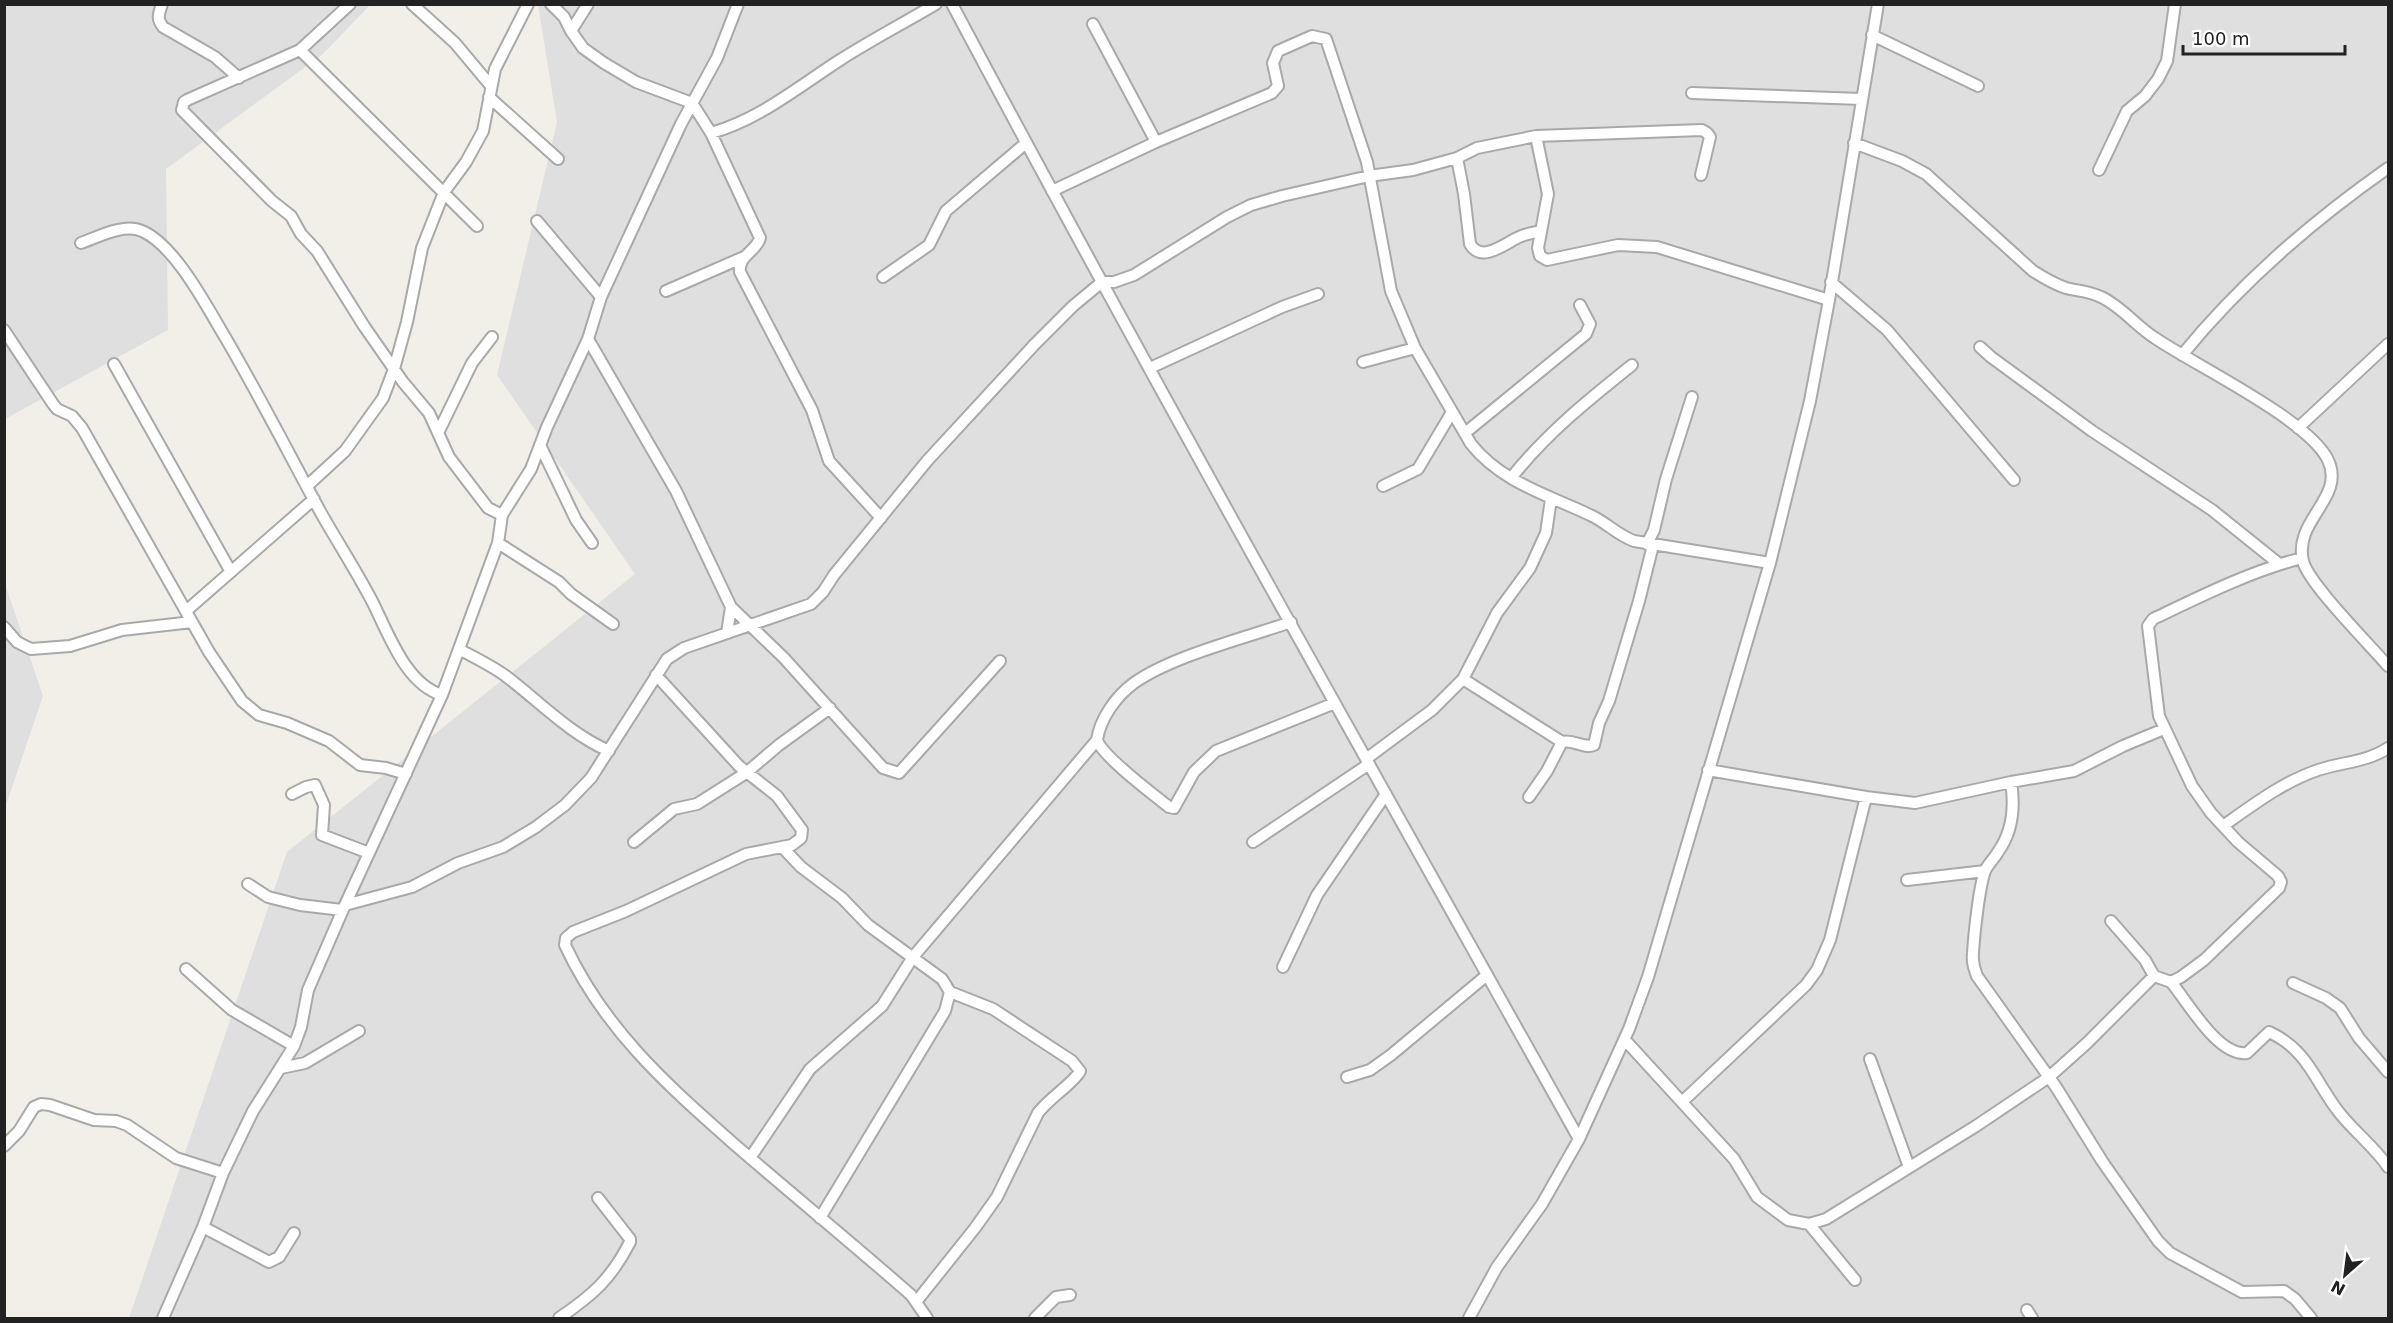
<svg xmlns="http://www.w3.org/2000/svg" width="2393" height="1323" font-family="'DejaVu Sans',sans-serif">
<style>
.residential{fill:#e0dfdf}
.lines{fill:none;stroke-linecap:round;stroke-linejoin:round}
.minor-casing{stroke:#a9a9a9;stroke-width:14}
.minor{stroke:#fff;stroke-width:10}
</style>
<rect width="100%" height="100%" fill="#f2efe9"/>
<path class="residential" d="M5 5H370L323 54 166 169 168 330 5 419Z
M538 5H2388V1318H129L287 852 635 574 497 375 557 122Z
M4 581 43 696 5 808H4Z"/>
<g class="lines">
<defs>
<path id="minor" d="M162 4C159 14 156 18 163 27L215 57 239 78
M350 4 300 50 187 100 184 102 182 110 272 201 291 216 301 234 317 251 364 326 403 382 429 413 449 457 488 508 502 515
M412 4 455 43 491 86
M551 4 564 17 571 31 583 48 604 63 636 82 692 103 711 133C760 119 798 87 840 60 871 40 904 23 936 4
M952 4C1155 386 1368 762 1579 1139
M1093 24 1156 142
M571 31 588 4
M1872 35 1978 86
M300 50 477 226
M1692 93 1861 99
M489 97 558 159
M711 133 760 238C756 252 738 255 740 272L812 410 829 461 881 518
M1536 136 1548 194 1538 248 1540 256 1547 260 1618 245 1657 247 1829 300
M1854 143 1902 161 1926 174 2033 271C2044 278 2054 284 2066 288 2077 291 2089 291 2101 297 2121 306 2136 326 2155 338 2196 366 2308 419 2328 460 2346 498 2293 520 2303 561 2308 583 2370 645 2388 666
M1457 158 1464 194 1470 244C1481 263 1503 245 1517 238 1524 234 1533 233 1540 231
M2099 170 2127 111 2145 96 2158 79 2167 61 2175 4
M1052 191 1156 142 1272 93 1278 86 1273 63 1278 51 1312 36 1326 39 1367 162 1391 291 1415 348 1471 444C1501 482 1548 495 1590 515 1606 522 1617 535 1634 541L1770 563
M537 221 601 297
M81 243C98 237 124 223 142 231 175 245 207 307 225 337 259 395 289 454 321 513 338 543 357 572 373 603 389 635 406 684 442 695
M883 277 929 245 946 211 1026 143
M1831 282 1887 330 2014 480
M666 291 744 257
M4 330 53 404 57 409 72 416 82 428 209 652 242 701 259 715 287 723 329 741 360 765 386 768 406 774
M588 339 676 491 731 607 784 658 883 768 899 773 1000 661
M1980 347 1991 357 2092 431 2212 510 2278 563
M2182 355C2239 285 2314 220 2388 168
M1363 362 1415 348
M114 364 231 572
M1150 368 1282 307 1318 294
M2298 428 2388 344
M438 433 472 363 492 337
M1465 433 1586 334 1590 324 1580 305
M540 445 576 520 592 543
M1511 478C1547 433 1587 401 1632 365
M307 486 345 451 383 398 394 369 407 322 422 248 444 192 466 162 483 131 495 69 528 4
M1383 486 1418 469 1452 412
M498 543 559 582 571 594 613 624
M1647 544 1654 530 1666 479 1692 397
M186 611 314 499
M4 627 17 642 31 649 70 646 122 630 192 622
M727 633 731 607
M459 649C475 658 493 666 507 677 541 703 570 734 609 751
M656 675 739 766 777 796 802 830 801 838 792 845 746 854 626 911 573 932 566 938 565 945C604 1029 666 1084 734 1144 793 1195 853 1244 911 1295L927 1318
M1463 679 1562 742C1574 739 1583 749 1594 745L1599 723 1609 701 1639 601 1653 545
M1097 740C1102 756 1154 795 1169 807L1174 808 1194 772 1216 751 1335 703
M1366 759 1432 710 1463 679 1497 613 1530 568 1546 533 1551 499
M1708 770 1866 797 1915 803 2011 782 2074 771 2123 746 2164 729
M2011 782C2015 807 2013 831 1998 852 1994 859 1988 864 1985 871 1979 887 1974 936 1973 953 1972 962 1974 968 1977 976L2056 1087 2102 1161 2158 1241 2170 1253 2242 1292 2284 1291 2295 1299 2311 1318
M292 794 306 787 315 785 324 805 322 835 369 853
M1529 797 1547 771 1562 742
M2223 826C2254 804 2283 782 2318 770 2342 762 2367 762 2388 748
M634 842 674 809 697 804 746 773 779 745 830 708
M1253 842 1369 764
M782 847 801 867 842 898 868 925 942 979 950 992 945 1011 820 1218
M1907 880 1985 871
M248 884 268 897 300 905 342 910
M345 905 412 887 458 863 503 847 536 827 565 805 591 778 667 659 684 648 811 604 823 592 834 575 927 461 1034 345 1073 306 1102 282H1114L1134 275 1227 217 1251 205 1282 196 1369 176 1413 170 1457 158 1477 148 1536 136 1702 130 1707 133 1710 137 1701 175
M2111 921 2145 960 2154 976 2171 982 2181 977 2204 960 2279 888 2281 882 2278 876 2238 842 2211 813 2192 786 2159 716 2148 626 2153 619C2201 596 2251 571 2302 558
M1283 967 1317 895 1386 794
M186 969 232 1010 294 1046
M2171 982C2188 1002 2218 1057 2247 1053L2269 1032C2307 1049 2315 1081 2338 1111 2353 1131 2374 1146 2388 1167
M2293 983 2326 998 2340 1008 2359 1038 2388 1072
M1625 1040 1734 1159 1757 1197 1788 1220 1809 1224 1826 1219 1976 1126 2049 1077 2087 1043 2154 976
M1870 1059 1909 1167
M281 1068 305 1063 359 1031
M1347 1077 1370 1070 1391 1055 1487 975
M1683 1101 1806 985 1817 970 1830 940 1866 797
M4 1146 19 1131 34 1107 41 1104 50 1105 94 1120 116 1121 127 1125 176 1158 223 1173
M750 1158 810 1069 882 1006 913 957 1097 740C1100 719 1116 696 1134 683 1172 656 1245 638 1291 622
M1809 1224 1855 1280
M203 1227 269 1262 279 1257 294 1233
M916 1302 975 1228 997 1197 1038 1113C1049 1098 1074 1083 1080 1071L1072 1061 993 1009 950 992
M2027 1310 2032 1318
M163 1318 203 1227 223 1173 253 1111 294 1046 301 1027 308 990 345 905 442 695 498 543 502 515 531 469 547 427 588 339 601 297 681 124 717 58 738 4
M559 1318C593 1295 611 1279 630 1242V1239L598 1198
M1035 1318 1056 1297 1070 1295
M1469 1318 1497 1267 1542 1204 1579 1139 1629 1029 1648 977 1770 563 1810 401 1829 300 1878 4"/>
</defs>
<use href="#minor" class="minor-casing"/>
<use href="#minor" class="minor"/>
</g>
<rect width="2393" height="1323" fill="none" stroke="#222222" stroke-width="12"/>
<g transform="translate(2345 1275) rotate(208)" stroke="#ffffff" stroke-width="4.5" paint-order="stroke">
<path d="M0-4.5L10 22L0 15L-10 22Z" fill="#222222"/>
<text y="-9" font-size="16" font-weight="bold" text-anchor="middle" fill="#222222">N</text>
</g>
<path d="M2183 45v9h162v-9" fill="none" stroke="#222222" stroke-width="3"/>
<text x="2192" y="45" font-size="18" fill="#222222" stroke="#ffffff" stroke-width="4.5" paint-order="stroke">100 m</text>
</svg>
